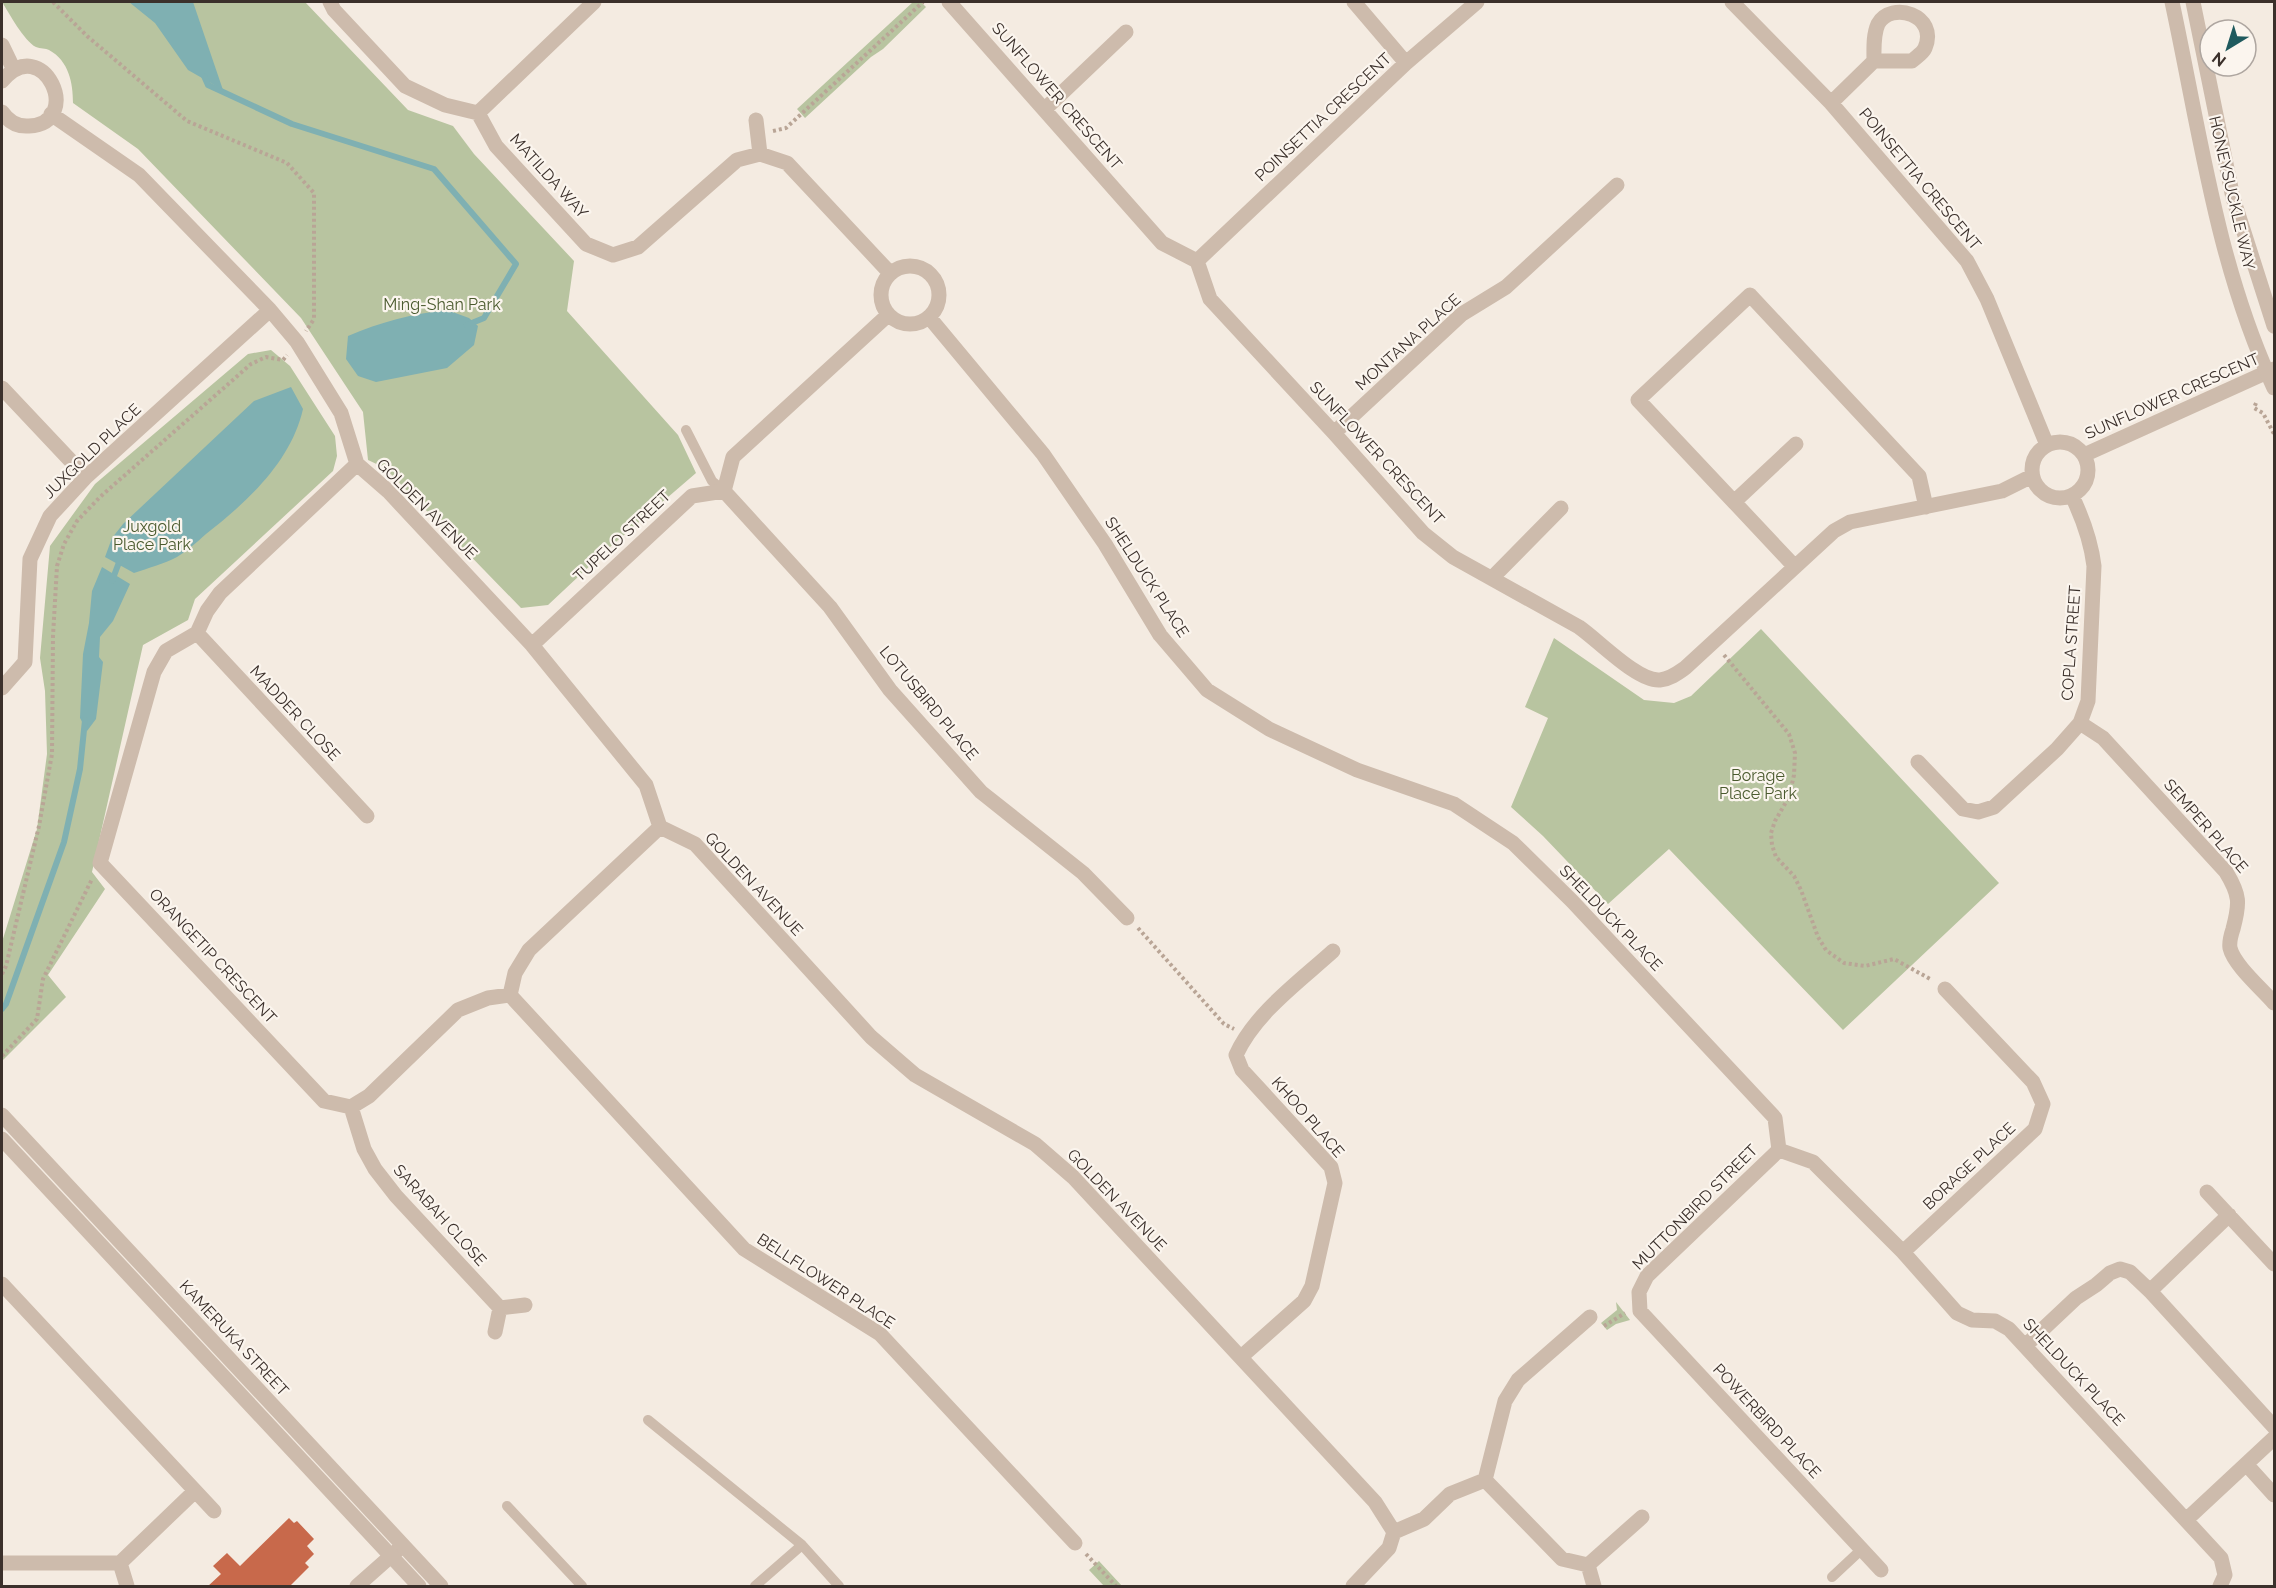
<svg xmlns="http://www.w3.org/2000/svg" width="2276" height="1588" font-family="Raleway,sans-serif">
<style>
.green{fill:#b8c4a0}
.water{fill:#7fb0b2}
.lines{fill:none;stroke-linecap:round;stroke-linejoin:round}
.stream{stroke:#7fb0b2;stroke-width:6}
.building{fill:#c8694b}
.path{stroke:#b9a596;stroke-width:4;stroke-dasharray:3 3;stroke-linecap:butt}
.service{stroke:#cdbbac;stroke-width:10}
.minor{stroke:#cdbbac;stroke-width:15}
.tertiary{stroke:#cdbbac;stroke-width:15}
.labels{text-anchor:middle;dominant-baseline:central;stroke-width:4.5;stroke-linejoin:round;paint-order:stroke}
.street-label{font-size:16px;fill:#3b302b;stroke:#fbf5ee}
.park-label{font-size:16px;fill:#4a5a2e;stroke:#fbf5ee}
</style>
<rect width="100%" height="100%" fill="#f4ebe1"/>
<path class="green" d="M2 2H305L408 110 453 126 474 154 574 261 567 311 678 435 696 473 610 547 548 605 521 608 385 468 368 460 363 412 301 318 138 149 73 103C73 83 69 61 49 50 46 48 40 49 36 47 24 41 9 13 2 2Z
M913 2H921L926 7 883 49 871 57 805 118 797 109Z
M271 350 290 366 335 436 337 456 333 471 195 599 188 620 143 645 92 872 105 889 48 975 66 997 2 1061V942L37 829 47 754 45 691 40 658 50 546 95 484 248 354Z
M1761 629 1999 883 1843 1030 1669 849 1608 904 1543 836 1511 807 1548 718 1525 707 1554 638 1644 700 1674 703 1691 696Z
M1616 1302 1630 1320 1616 1324 1607 1330 1601 1323 1617 1310Z
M1099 1561 1122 1586H1104L1089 1570Z"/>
<path class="water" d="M129 2H193L223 90 188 70 155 23Z
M447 310 469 318 478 326 474 345 447 368 376 382 358 376 346 359 348 336C381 322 411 314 447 310Z
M291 387 303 409C291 462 247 502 206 534 197 542 187 551 177 557 164 564 148 568 134 573L105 557 112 538 123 524 254 401Z
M102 567 130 584 113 621 100 637 99 657 103 662 96 719 87 731 80 718 83 654 89 623 92 591Z"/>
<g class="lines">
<path class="stream" d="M204 76 208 85 292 124 434 169 516 264 484 318 467 325
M112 581 121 557
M2 1009 6 1004 64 842 80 769 85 720"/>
</g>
<path class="building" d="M289 1518 294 1523 297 1521 314 1539 307 1546 314 1554 305 1563 309 1567 289 1587H207L221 1574 213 1566 227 1553 240 1566Z"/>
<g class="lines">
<path class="path" d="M53 2 87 36 187 121 287 163 314 193V319L306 331
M773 131 786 128 923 2
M2256 403 2254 408 2263 413 2274 434
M1724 655 1789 734 1795 753 1794 775 1789 797 1775 821 1771 833 1772 845 1776 857 1794 876 1801 890 1818 937 1826 950 1844 963 1865 966 1894 959 1932 980
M1138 928 1224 1024 1234 1029
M2 974 6 966 39 826 52 754 53 636 57 566 64 544 77 521 100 497 251 364 266 357 283 360 287 355
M2 1056 37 1019 43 979 92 879
M1604 1326 1625 1313
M1086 1554 1116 1586"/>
<path class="service" d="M686 430 712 481 724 491
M648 1420 802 1545 839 1586
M507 1506 582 1586
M1832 1577 1862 1549
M755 1586 802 1545"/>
<path class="minor" d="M330 2 334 10 405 86 445 105 478 113 496 146 586 244 613 255 638 247 737 160 760 154 787 163 890 273
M949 2 1162 243 1197 261 1210 299 1334 433 1423 533 1453 557 1579 627C1599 641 1638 682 1660 680 1670 679 1678 673 1685 668L1834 531 1850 522 2002 491 2032 476
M1354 2 1406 63
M1732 2 1831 103 1967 261 1987 299 2047 445
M2 45 14 70
M2 81C43 31 85 123 29 126 17 127 8 121 2 112
M1831 103 1874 61C1874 49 1873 35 1878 24 1891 0 1939 15 1925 48 1923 53 1916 57 1912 61H1874
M1045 109 1126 32
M478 113 594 2
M51 114 139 175 270 310 297 342 341 413 357 464 388 491 532 645 646 785 660 827 695 844 871 1037 915 1075 1035 1144 1073 1177 1375 1502 1394 1532 1389 1548 1353 1586
M756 120 760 154
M1197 261 1406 63 1477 2
M881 295a29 29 0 1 1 58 0a29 29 0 1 1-58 0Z
M929 317 1043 454 1105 544 1160 635 1207 690 1269 729 1357 770 1454 804 1513 843 1572 901 1775 1118 1779 1150 1813 1162 1903 1252 1957 1313 1972 1320 1995 1321 2009 1329 2221 1558 2225 1575 2220 1586
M2 388 86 477
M1334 433 1462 314 1506 287 1617 185
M2032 470a28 28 0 1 1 56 0a28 28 0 1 1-56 0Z
M1796 444 1734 502 1638 400 1750 295 1919 476 1926 507
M2084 455 2274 369
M357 464 220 593 207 611 197 633 166 651 154 672 100 863 324 1101 351 1107 369 1096 458 1010 488 998 510 995 515 973 529 950 660 827
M724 491 830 607 890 690 981 792 1083 873 1127 918
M1734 502 1795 567
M1492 578 1561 508
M197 633 367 816
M532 645 692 496 724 491 733 457 888 315
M2 688 25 662 30 559 50 516 86 477 270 310
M2080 723 2103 738 2226 872C2240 895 2240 903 2233 929 2231 935 2229 942 2230 948 2234 965 2262 989 2274 1003
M1918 762 1963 809 1978 812 1994 807 2057 749 2080 723 2088 701 2094 566C2091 541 2083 519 2072 496
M510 995 744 1249 880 1334 1075 1543
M351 1107 364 1149 375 1169 396 1196 500 1308
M1779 1150 1647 1276 1639 1292 1640 1311 1881 1570
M2207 1192 2274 1264
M1903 1252 2035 1129 2043 1104 2033 1082 1945 989
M2 1284 214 1511
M2150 1291 2229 1215
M495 1332 500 1308 525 1305
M2025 1346 2076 1298 2096 1285 2110 1273 2120 1269 2130 1272 2150 1291 2274 1427
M1241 1357 1304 1301 1312 1286 1335 1183 1331 1167 1242 1070 1236 1055C1255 1013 1300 981 1333 951
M2246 1464 2274 1495
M1485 1480 1562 1559 1588 1565 1594 1586
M2186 1520 2274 1438
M1394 1532 1424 1519 1450 1494 1485 1480 1505 1401 1518 1380 1590 1317
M2 1563H120L195 1491
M120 1563 127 1586
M1588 1565 1642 1517
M357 1586 400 1548"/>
<path class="tertiary" d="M2172 2C2200 132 2217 266 2274 388
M2193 2 2233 198 2274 326
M2 1115 441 1586
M2 1139 419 1586"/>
</g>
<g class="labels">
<g class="street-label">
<text transform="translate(1057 96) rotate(49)">SUNFLOWER CRESCENT</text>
<text transform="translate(1323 117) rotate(-43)">POINSETTIA CRESCENT</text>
<text transform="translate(549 176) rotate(48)">MATILDA WAY</text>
<text transform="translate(1920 179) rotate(50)">POINSETTIA CRESCENT</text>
<text transform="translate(2232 193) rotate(77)">HONEYSUCKLE WAY</text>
<text transform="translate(1408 342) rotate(-42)">MONTANA PLACE</text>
<text transform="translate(2172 396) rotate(-24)">SUNFLOWER CRESCENT</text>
<text transform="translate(92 451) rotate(-44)">JUXGOLD PLACE</text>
<text transform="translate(1377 453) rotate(47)">SUNFLOWER CRESCENT</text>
<text transform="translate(427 509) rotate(45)">GOLDEN AVENUE</text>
<text transform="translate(622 536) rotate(-43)">TUPELO STREET</text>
<text transform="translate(1147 577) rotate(57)">SHELDUCK PLACE</text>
<text transform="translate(2071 643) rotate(-86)">COPLA STREET</text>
<text transform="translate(929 703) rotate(50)">LOTUSBIRD PLACE</text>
<text transform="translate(295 713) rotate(47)">MADDER CLOSE</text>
<text transform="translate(2206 826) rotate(49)">SEMPER PLACE</text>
<text transform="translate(754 884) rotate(47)">GOLDEN AVENUE</text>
<text transform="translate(1611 918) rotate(46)">SHELDUCK PLACE</text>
<text transform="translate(213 956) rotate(47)">ORANGETIP CRESCENT</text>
<text transform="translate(1308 1117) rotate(49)">KHOO PLACE</text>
<text transform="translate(1969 1166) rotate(-43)">BORAGE PLACE</text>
<text transform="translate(1117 1200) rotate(46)">GOLDEN AVENUE</text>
<text transform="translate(1695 1207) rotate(-45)">MUTTONBIRD STREET</text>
<text transform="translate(440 1215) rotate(48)">SARABAH CLOSE</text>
<text transform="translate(826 1281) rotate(33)">BELLFLOWER PLACE</text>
<text transform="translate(234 1338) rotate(47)">KAMERUKA STREET</text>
<text transform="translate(2074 1372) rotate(47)">SHELDUCK PLACE</text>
<text transform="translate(1767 1421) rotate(47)">POWERBIRD PLACE</text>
</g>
<g class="park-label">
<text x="442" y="304">Ming-Shan Park</text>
<text x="152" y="526">Juxgold<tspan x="152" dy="18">Place Park</tspan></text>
<text x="1758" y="775">Borage<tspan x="1758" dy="18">Place Park</tspan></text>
</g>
</g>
<rect width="2276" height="1588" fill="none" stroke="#3b302b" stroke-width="6"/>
<g transform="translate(2228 48) rotate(218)"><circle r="28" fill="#fbf5ee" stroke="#aea6a0" stroke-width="1.5"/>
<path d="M0-4.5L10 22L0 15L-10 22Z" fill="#1f5a5e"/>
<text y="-9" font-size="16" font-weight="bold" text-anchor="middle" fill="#3b302b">N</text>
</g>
</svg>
